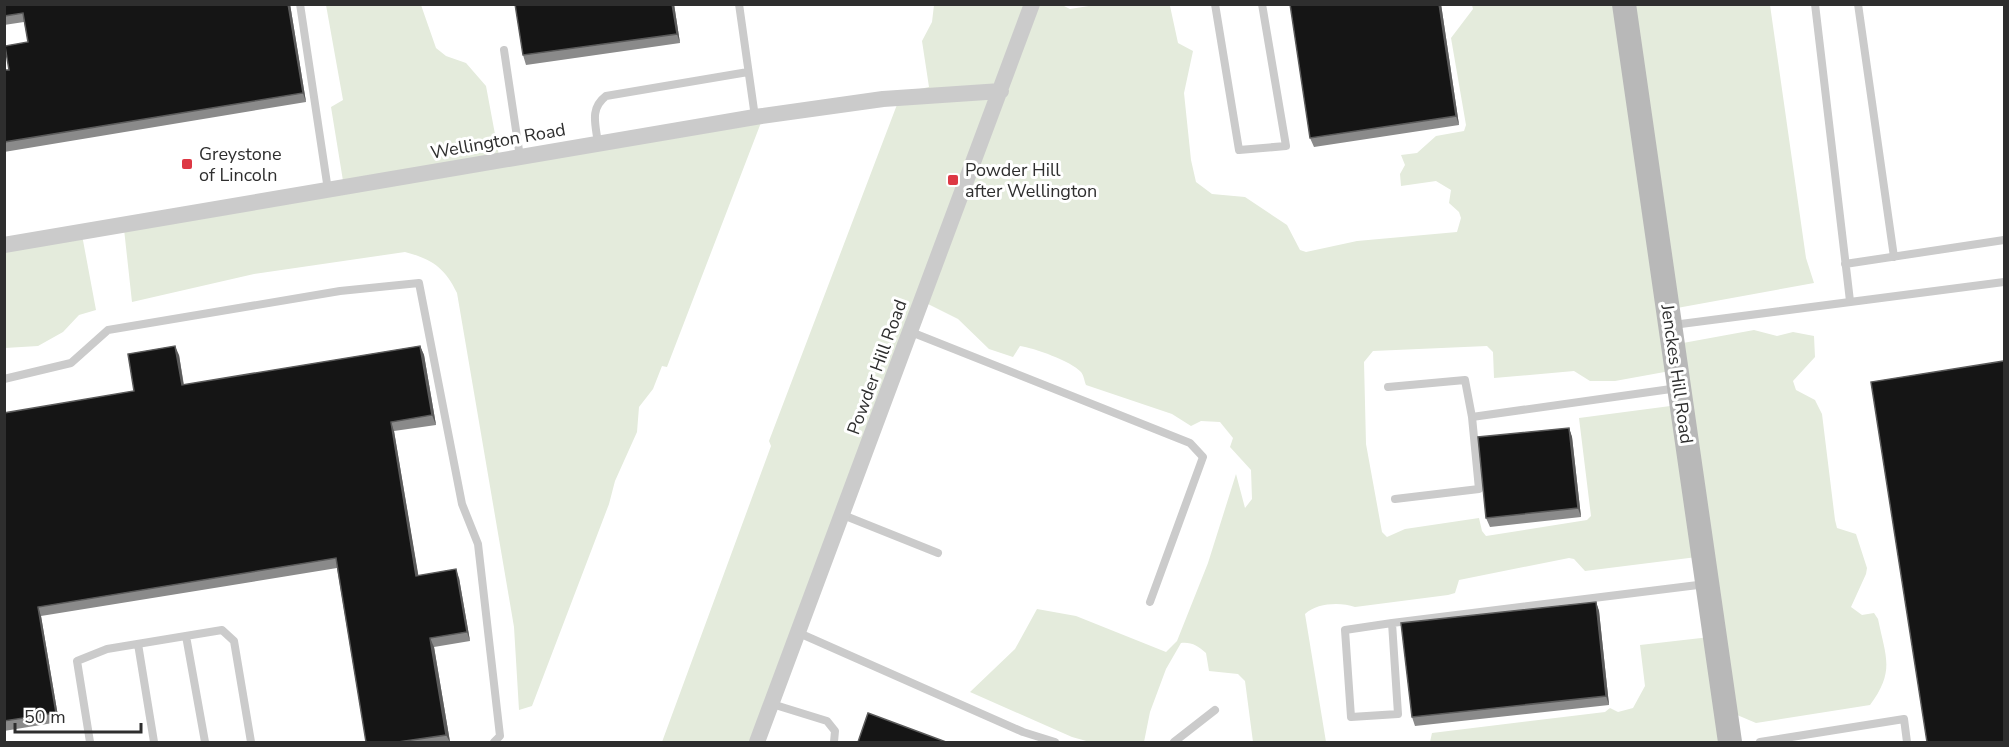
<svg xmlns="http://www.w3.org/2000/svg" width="2009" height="747" font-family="'Nunito Sans',sans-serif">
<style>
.green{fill:#e4ebdc;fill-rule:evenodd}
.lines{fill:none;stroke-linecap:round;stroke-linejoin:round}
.service{stroke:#cbcbcb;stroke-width:8}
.minor{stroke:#cbcbcb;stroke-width:16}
.secondary{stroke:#b8b8b8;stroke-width:24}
.wall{fill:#8a8a8a}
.shaded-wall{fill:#5b5b5b}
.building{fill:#151515;stroke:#5b5b5b;stroke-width:1.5}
.poi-dot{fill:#dd3844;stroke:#fff;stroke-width:2}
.labels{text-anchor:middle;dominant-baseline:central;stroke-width:6;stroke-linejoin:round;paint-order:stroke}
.street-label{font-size:18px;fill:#2e2e2e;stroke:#fff}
.poi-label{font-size:18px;fill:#2e2e2e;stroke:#fff;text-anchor:start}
</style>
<rect width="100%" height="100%" fill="#fff"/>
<path class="green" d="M1060 4 1070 9 1095 5H1169L1170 6 1178 43 1193 51 1184 93 1191 160 1196 182 1212 194 1245 197 1287 225 1300 250 1306 252 1357 241 1457 232 1461 218 1459 212 1449 203 1451 190 1436 181 1401 186 1400 174 1405 165 1401 155 1417 153 1436 136 1464 131 1466 125 1451 38 1473 9 1472 5H1770L1806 258 1814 283 1666 310 1672 345 1754 330 1777 336 1793 332 1814 336 1815 357 1793 381 1796 390 1815 400 1822 414 1835 520 1837 528 1856 534 1867 568 1866 574 1851 607 1862 615 1874 613 1878 619C1886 658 1895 671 1870 705L1756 723 1723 709 1727 742H1430L1432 733 1605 712 1610 708 1618 712 1633 708 1645 686 1640 645 1710 637 1697 557 1585 571 1574 559 1569 558 1459 580 1455 593 1448 595 1355 607C1340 602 1317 603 1305 614L1326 742H1253L1245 681 1238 674 1209 671 1206 653C1198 646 1192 642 1181 643L1166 669 1150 712 1144 742H1090L1072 737 970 692 1015 649 1037 609 1076 616 1166 652 1177 641 1208 563 1236 474 1245 508 1252 499 1251 470 1230 447 1233 438 1220 422 1201 421 1191 426 1172 414 1086 385C1084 380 1084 376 1081 372 1071 361 1034 348 1020 346L1013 357 989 349 958 319 924 302 758 742H662L771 446 769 441 898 102 905 92 929 87 922 41 932 22 934 5ZM1487 346 1493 352 1494 378 1574 371 1590 381H1615L1670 371 1678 405 1579 418 1591 516 1587 520 1486 536 1482 531 1479 518 1405 529 1387 537 1382 532 1366 444 1364 362 1373 351Z
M326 5H421L436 48 446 56 466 63 486 86 500 161 762 120 667 367 662 366 653 389 639 407 637 432 615 481 609 504 532 706 519 710 514 627 457 293C445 268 432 259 405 252L254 274 132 302 124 229 344 187 331 107 343 100Z
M82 235 96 310 79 315 63 332 38 346 5 348 4 246Z"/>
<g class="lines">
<path class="service" d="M300 4 328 190
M739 4 755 117
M1215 4 1239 150 1286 146 1262 4
M1815 4 1850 301
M1858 4 1894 257
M504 50 520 157
M598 144C596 125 589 109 606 96L748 72
M1845 264 2004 240
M1673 325 2004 282
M911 332 1190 443 1203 457 1150 602
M4 379 71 363 108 330 340 291 419 283 462 504 478 544 500 736 494 742
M1388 387 1465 380 1472 417
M1395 499 1479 489 1472 417 1678 388
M843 515 938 553
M1392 623 1398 714 1351 717 1345 630 1392 623 1706 584
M799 633 1023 732 1055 742
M186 636 205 742
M138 644 154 742
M772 704 827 721 835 731 834 742
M90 742 77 661 107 649 222 630 234 641 251 742
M1174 742 1215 710
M1760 742 1904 719 1907 742"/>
<path class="minor" d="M4 245 755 117 883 99 1001 91
M757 742 1032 4"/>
<path class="secondary" d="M1624 4 1730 742"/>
</g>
<path class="wall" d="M4 4H290L306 102 4 152V70H9L28 42 24 22 4 25Z
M515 4H674L680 43 526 65 523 55Z
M1441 4 1459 125 1314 147 1310 138Z
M420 346 424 355 436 425 394 431 418 575 459 578 470 641 434 647 450 742H366L337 568 41 616 59 722 4 731V413L134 391 179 355 184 385Z
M1569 428 1572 437 1581 517 1490 527 1486 518Z
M1596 602 1599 611 1609 705 1415 726 1412 717Z"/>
<path class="shaded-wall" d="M288 4H290L306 102 303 93Z
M672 4H674L680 43 677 34Z
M1439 4H1441L1459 125 1456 116Z
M175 346 179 355 185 394 182 385Z
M420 346 424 355 436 425 432 415Z
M391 422 394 431 420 585 416 576Z
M1569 428 1572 437 1581 517 1578 508Z
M456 569 459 578 470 641 467 632Z
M1596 602 1599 611 1609 705 1606 696Z
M38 607 41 616 59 722 56 713Z
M430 638 434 647 450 742 446 735Z"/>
<path class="building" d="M4 4H288L303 93 4 142V70H9L5 46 28 42 23 13 4 16Z
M515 4H672L677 34 523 55Z
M1290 4H1439L1456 116 1310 138Z
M175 346 182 385 420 346 432 415 391 422 416 576 456 569 467 632 430 638 446 735 398 742H366L336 558 38 607 56 713 4 721V413L134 391 128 354Z
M2004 361V742H1927L1871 382Z
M1569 428 1578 508 1486 518 1478 437Z
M1596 602 1606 696 1412 717 1401 623Z
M868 713 946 742H858Z"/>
<g class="poi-dot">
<rect x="181" y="158" width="12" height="12" rx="3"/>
<rect x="947" y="174" width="12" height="12" rx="3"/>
</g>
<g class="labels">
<g class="street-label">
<text transform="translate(498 141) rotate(-10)">Wellington Road</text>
<text transform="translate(877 367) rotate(-70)">Powder Hill Road</text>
<text transform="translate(1677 374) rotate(82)">Jenckes Hill Road</text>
</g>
<g class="poi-label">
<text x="199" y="154">Greystone<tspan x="199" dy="21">of Lincoln</tspan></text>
<text x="965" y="170">Powder Hill<tspan x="965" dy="21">after Wellington</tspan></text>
</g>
</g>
<rect width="2009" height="747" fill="none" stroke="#2e2e2e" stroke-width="12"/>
<path d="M15 723v9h126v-9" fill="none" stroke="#2e2e2e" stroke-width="3"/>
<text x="24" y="723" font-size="18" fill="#2e2e2e" stroke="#ffffff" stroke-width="4.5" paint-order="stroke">50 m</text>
</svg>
